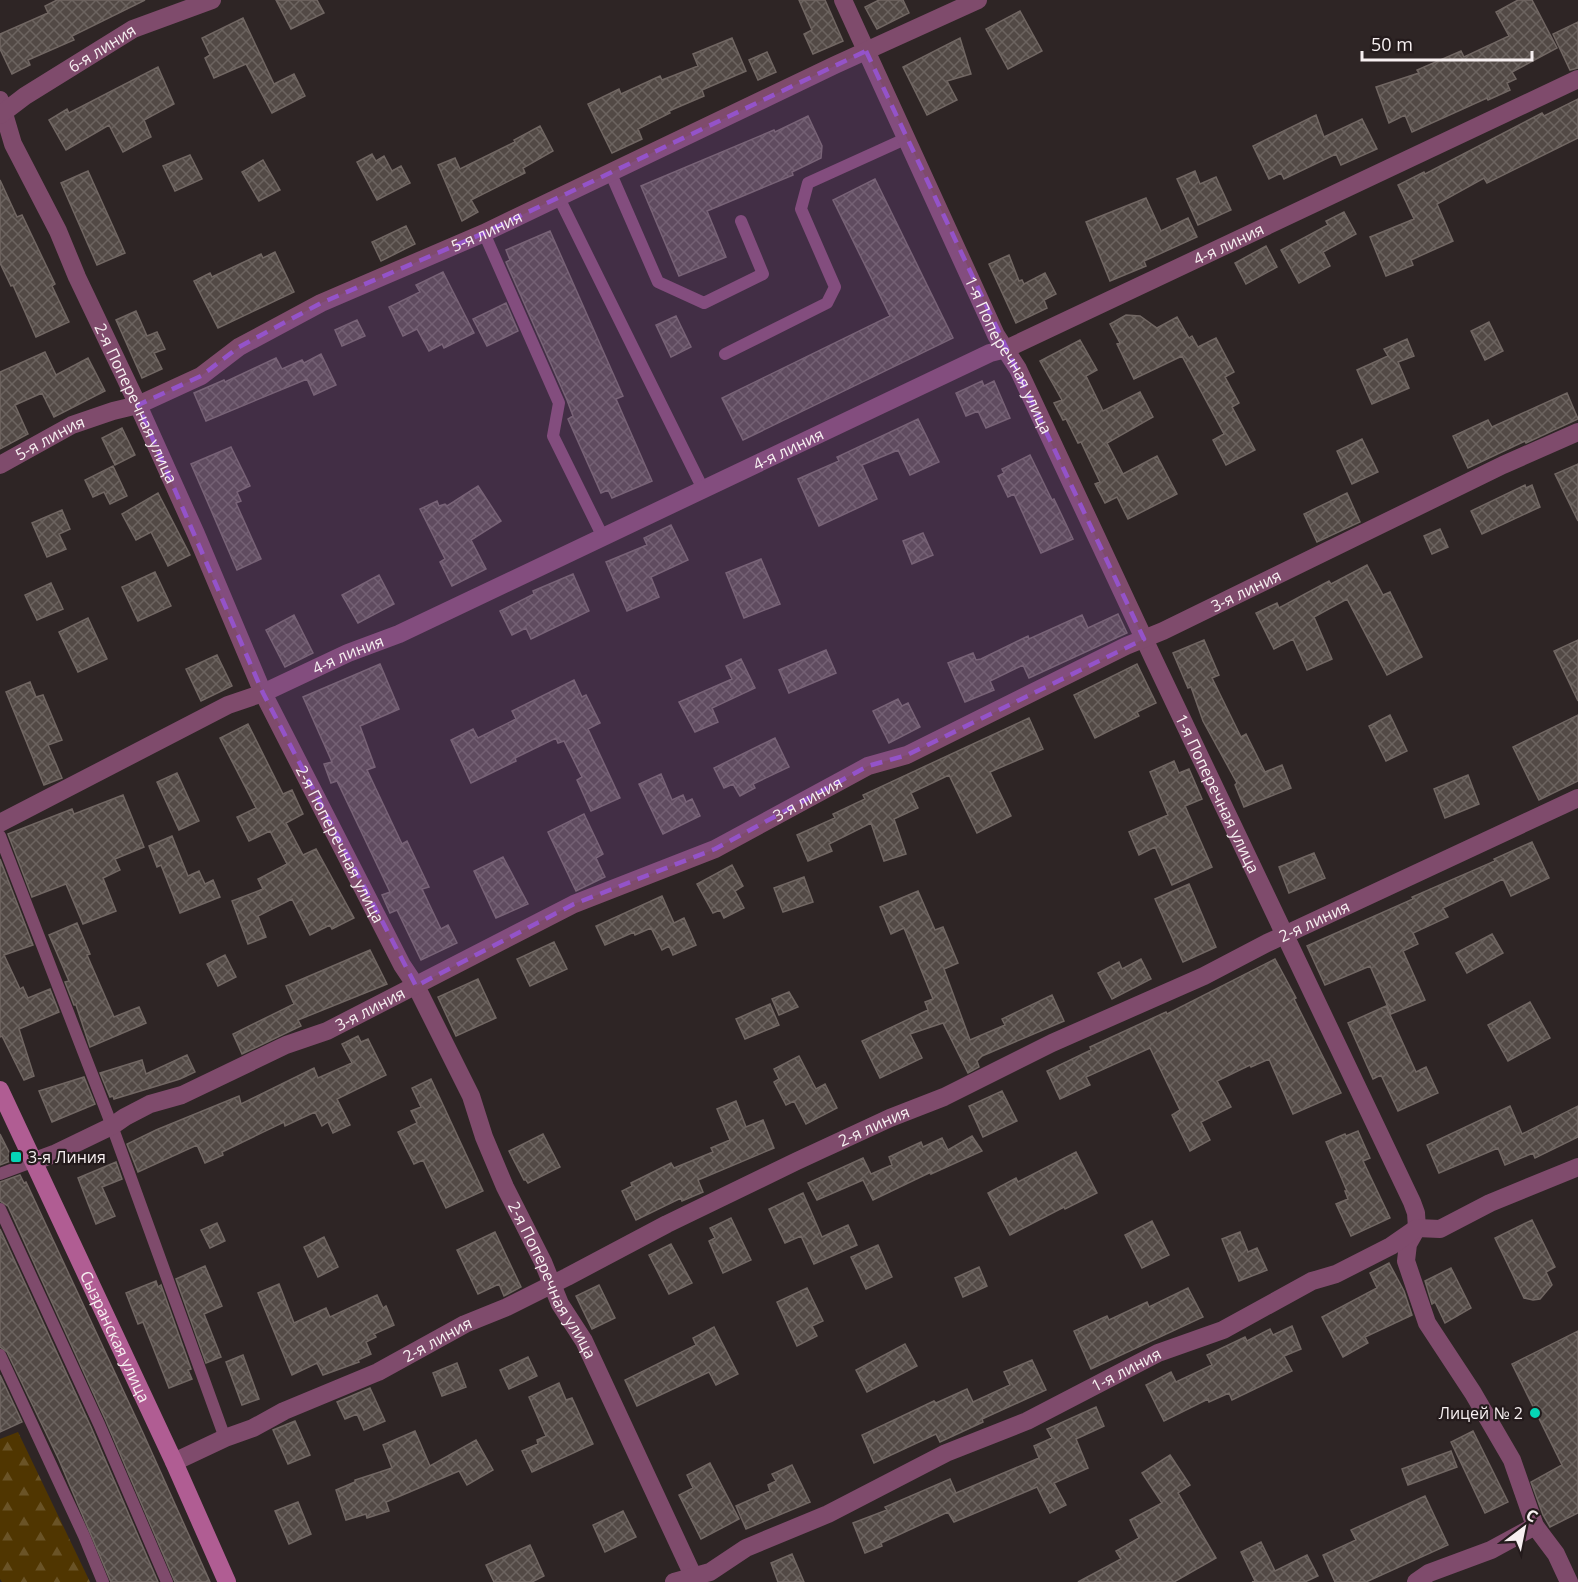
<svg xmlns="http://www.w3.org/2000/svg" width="1578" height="1582" font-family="'Open Sans',sans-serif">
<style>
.forest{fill:url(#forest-firs)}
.building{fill:url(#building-cross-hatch);stroke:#716763;stroke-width:1.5}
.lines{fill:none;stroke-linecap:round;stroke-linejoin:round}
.lane{stroke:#7f4b6c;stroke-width:12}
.street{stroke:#7f4b6c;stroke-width:18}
.secondary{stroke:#b05d93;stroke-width:18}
.marked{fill:#9453c9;fill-opacity:0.2;stroke:#9453c9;stroke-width:4.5;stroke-dasharray:12 8;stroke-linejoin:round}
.poi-dot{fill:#06d5b6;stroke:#241b1c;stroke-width:2}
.labels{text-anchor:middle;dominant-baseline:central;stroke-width:4.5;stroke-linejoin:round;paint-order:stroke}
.street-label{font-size:16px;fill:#f7f0f1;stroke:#241b1c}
.poi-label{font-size:16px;fill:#f7f0f1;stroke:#241b1c;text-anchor:start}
</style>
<defs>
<pattern id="forest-firs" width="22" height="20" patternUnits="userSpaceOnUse" patternTransform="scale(1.5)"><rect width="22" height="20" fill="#503601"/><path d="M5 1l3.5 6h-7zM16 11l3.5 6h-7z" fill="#6a5326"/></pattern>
<pattern id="building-cross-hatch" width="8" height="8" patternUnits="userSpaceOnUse" patternTransform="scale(1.5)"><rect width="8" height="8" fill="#524945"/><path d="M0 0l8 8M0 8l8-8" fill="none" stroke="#6c6460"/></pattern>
</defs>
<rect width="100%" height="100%" fill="#2e2525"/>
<path class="forest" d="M18 1432 90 1582H2L0 1579V1439Z"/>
<path class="building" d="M57 0H145L72 36 74 40 28 60 30 65 12 74 0 49V34L48 13 45 6Z
M276 0H317L324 13 291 29Z
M799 0H825L843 41 813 54 804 34 812 30Z
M879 0H903L909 13 877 29 865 7Z
M1518 0H1532L1557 48 1512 72 1516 79 1507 83 1510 90 1488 100 1487 98 1412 132 1405 115 1389 123 1376 87 1419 73 1417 70 1461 51 1464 57 1509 36 1496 12Z
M1020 11 1042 51 1008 69 986 29Z
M243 18 274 84 294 74 305 96 272 113 246 64 214 78 205 58 210 55 202 38Z
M1578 22V68L1570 70 1553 34Z
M732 38 746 71 702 90 704 96 669 111 670 113 638 129 642 139 612 153 588 104 619 89 621 94 660 76 662 80 698 66 693 54Z
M960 38 971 74 947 81 957 100 927 115 903 67Z
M767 52 776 72 758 80 749 60Z
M158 67 174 104 144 120 151 137 123 152 109 125 66 150 49 120 67 109 69 113Z
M1578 99V138L1487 183 1484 178 1437 204 1453 241 1411 260 1413 265 1386 276 1370 237 1414 219 1398 185 1424 172 1425 174 1542 113 1544 116Z
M1316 115 1324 137 1362 119 1377 149 1341 165 1336 154 1284 179 1281 173 1269 179 1253 146Z
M808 116 822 146 821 158 792 172 793 175 707 211 726 257 679 276 641 186 774 130 775 132Z
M540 126 553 151 523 168 525 173 471 200 478 212 462 221 438 165 455 158 460 169 515 142 514 140Z
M372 154 376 161 384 156 392 171 401 166 410 183 377 200 357 162Z
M190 155 202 179 175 191 163 166Z
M263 160 280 190 259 201 242 172Z
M88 171 125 253 97 265 61 183Z
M1195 171 1200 184 1216 177 1231 210 1198 225 1177 179Z
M875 179 953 338 743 440 722 398 890 316 833 200Z
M0 180 17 217 22 215 55 284 52 286 69 322 36 337 13 285 11 286 0 263Z
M1146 198 1161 231 1188 218 1197 237 1144 261 1146 266 1110 281 1086 222Z
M1344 212 1356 234 1323 252 1330 266 1299 283 1281 250 1328 225 1326 221Z
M406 226 415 244 381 261 372 242Z
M550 231 623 396 616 399 652 481 612 498 608 490 601 493 568 419 573 416 567 400 506 262 510 260 506 250Z
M1266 246 1277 267 1246 284 1235 263Z
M275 252 294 292 218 328 194 281 210 273 212 277 261 254 263 258Z
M1009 255 1019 281 1022 280 1024 284 1045 273 1056 294 1044 300 1047 308 1016 323 989 264Z
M443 272 474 333 444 348 442 344 429 351 417 329 403 336 389 307 420 292 416 285Z
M506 303 518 331 487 346 473 319Z
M136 311 147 336 157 332 165 349 154 353 162 369 142 378 116 320Z
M1126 315 1140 316 1157 328 1177 317 1189 338 1192 336 1198 347 1216 338 1234 372 1225 377 1239 403 1232 407 1255 450 1226 465 1213 440 1224 434 1182 356 1134 379 1117 344 1120 343 1110 324Z
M676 316 691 347 671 357 656 325Z
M357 320 365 336 342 346 335 330Z
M1489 322 1503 351 1485 360 1471 331Z
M1407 339 1414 356 1398 362 1409 388 1372 404 1357 370 1388 356 1384 349Z
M1080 340 1097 370 1086 376 1103 411 1140 392 1153 417 1107 443 1123 474 1157 456 1177 494 1128 519 1117 497 1105 503 1095 484 1100 482 1081 442 1078 443 1066 419 1063 420 1054 403 1062 400 1040 361Z
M45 352 56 375 88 358 105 391 54 417 42 393 15 405 28 434 0 449V372Z
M321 354 336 385 314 395 307 379 206 421 194 393 224 380 225 382 276 358 282 369 302 360 304 363Z
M982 381 984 386 994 381 1010 418 986 428 978 411 966 416 956 393Z
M1567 393 1578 419 1526 443 1525 441 1468 468 1453 436 1488 420 1492 427Z
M918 419 939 462 910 475 898 450 862 465 877 499 819 526 798 479 839 461 837 457Z
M122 428 135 455 115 465 102 438Z
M1362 439 1378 472 1352 484 1337 451Z
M231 447 250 486 237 492 241 501 236 503 261 559 237 570 191 464Z
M1030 455 1052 500 1054 499 1073 539 1041 553 1014 494 1008 497 998 476 1004 473 1002 469Z
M1578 464V521L1555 474Z
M113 466 127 496 110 504 104 492 93 497 85 480Z
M1525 485 1526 488 1532 485 1540 507 1482 534 1471 511Z
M478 486 501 521 471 540 486 569 452 586 440 562 445 559 420 509 437 501 439 506 445 504 447 506Z
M158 493 190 555 168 566 151 532 136 540 122 514Z
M1347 493 1360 522 1317 542 1304 514Z
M62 510 70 529 59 534 66 549 47 557 32 523Z
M671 525 688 560 651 577 659 597 627 611 606 562 647 545 644 538Z
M1440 529 1448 547 1432 554 1424 536Z
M923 533 933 555 912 564 903 541Z
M761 559 780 604 744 618 726 573Z
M1367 565 1383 595 1390 592 1422 657 1387 675 1347 599 1314 617 1332 659 1307 670 1293 639 1274 649 1256 613 1277 603 1279 608 1329 581 1331 584Z
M155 572 171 606 138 621 122 587Z
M573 574 589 611 531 639 526 628 512 635 500 611 534 594 533 591Z
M379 575 394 604 358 623 342 595Z
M51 583 63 609 37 620 25 595Z
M1118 614 1127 633 1029 678 1023 665 990 681 994 690 965 702 948 663 973 653 976 660 981 659 1028 636 1029 639 1082 615 1088 628Z
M294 615 313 653 285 667 266 630Z
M88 618 107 659 78 672 59 632Z
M1204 640 1219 675 1212 678 1241 737 1246 734 1265 772 1282 765 1291 788 1244 807 1235 785 1237 783 1203 721 1191 687 1188 688 1173 653Z
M1578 640V701L1554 651Z
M826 650 836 673 789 693 779 670Z
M217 655 232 686 201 701 186 669Z
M741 659 755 688 712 708 718 722 695 732 679 702 732 679 726 666Z
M380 664 399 709 360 726 375 767 367 770 402 844 407 841 429 887 422 889 441 929 448 925 457 943 421 960 397 910 390 913 382 895 390 892 337 781 331 783 324 764 332 762 303 697Z
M1137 664 1156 703 1137 712 1139 716 1095 738 1074 695Z
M574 680 582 697 586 695 600 723 588 729 620 798 591 811 577 780 582 777 564 741 558 743 556 738 515 758 516 761 471 783 451 740 473 729 478 738 516 719 512 711Z
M30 682 36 697 43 695 62 740 48 745 62 778 44 785 6 692Z
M898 699 902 706 908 703 920 727 889 743 873 711Z
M1390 715 1407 751 1386 761 1369 726Z
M1578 715V781L1539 800 1513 747Z
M1029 718 1043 749 990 772 1011 816 977 833 949 775 911 793 918 808 894 819 906 854 884 861 871 823 829 844 832 851 808 861 797 835 835 818 833 814 865 799 863 795Z
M248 724 283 794 292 790 303 814 286 823 303 855 316 849 354 918 332 929 330 925 310 935 292 899 258 916 266 937 248 944 232 901 263 889 258 879 287 864 270 831 249 841 237 817 256 808 220 738Z
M775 738 789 767 753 784 755 788 740 796 733 784 724 788 714 768Z
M1174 761 1179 773 1189 769 1202 799 1185 806 1212 867 1172 885 1155 847 1139 855 1129 832 1168 815 1150 772Z
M177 773 199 821 179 830 157 782Z
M661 774 672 800 683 795 686 802 692 799 700 816 663 834 639 784Z
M1468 775 1479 804 1445 818 1434 789Z
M123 795 144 847 115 859 120 870 103 878 116 911 83 924 66 884 32 897 8 834 72 809 74 814Z
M584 814 603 854 596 858 605 877 576 891 548 832Z
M172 836 188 876 199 871 205 884 213 880 220 897 180 913 161 865 157 867 149 846Z
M1532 842 1549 878 1511 896 1503 879 1443 908 1448 917 1413 933 1418 944 1403 951 1425 1000 1391 1014 1370 966 1325 985 1307 946 1413 899 1412 897 1495 861 1494 859Z
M1314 853 1325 878 1289 893 1279 867Z
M503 857 528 904 496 918 474 871Z
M0 859 33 945 4 955 20 989 23 987 28 998 50 989 59 1012 19 1029 34 1076 24 1080 2 1036 0 1037Z
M732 865 743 886 735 891 744 908 724 918 720 910 713 913 697 884Z
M804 877 813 902 783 912 774 888Z
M1189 884 1216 947 1183 962 1155 899Z
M918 891 935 930 943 927 958 963 944 969 970 1040 1005 1025 1002 1019 1052 995 1064 1021 982 1056 977 1061 979 1067 968 1073 943 1023 910 1034 922 1058 880 1078 862 1041 928 1010 925 1002 933 999 904 928 891 934 880 907Z
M662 896 674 923 684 918 696 945 673 955 669 946 662 950 651 928 635 935 634 932 605 945 596 926Z
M77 923 90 954 87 955 114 1017 139 1007 146 1023 90 1047 76 1005H74L65 982 69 981 49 935Z
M1492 934 1503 953 1467 973 1456 953Z
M554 942 567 969 530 986 517 959Z
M370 950 387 984 298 1020 301 1026 242 1054 233 1034 294 1004 286 986Z
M225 955 236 977 218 986 207 964Z
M1141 959 1151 979 1112 999 1098 973 1119 962 1122 969Z
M1275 959 1296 998 1294 999 1341 1093 1293 1114 1269 1059 1251 1067 1250 1065 1217 1081 1231 1107 1201 1122 1210 1140 1190 1151 1172 1115 1180 1110 1150 1048 1086 1077 1090 1085 1060 1099 1047 1071 1091 1050 1090 1047 1166 1012 1167 1014Z
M478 979 496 1018 456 1036 438 997Z
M789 992 798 1007 779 1015 772 999Z
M1530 1002 1550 1038 1508 1061 1488 1025Z
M770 1004 779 1025 745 1039 736 1019Z
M1386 1006 1416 1072 1426 1067 1438 1093 1398 1111 1381 1075 1373 1079 1348 1023Z
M358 1036 361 1042 368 1039 386 1075 337 1099 350 1125 333 1133 328 1122 322 1126 315 1112 285 1126 284 1122 222 1152 223 1155 205 1163 197 1145 138 1172 127 1144 156 1130 239 1096 241 1104 314 1068 318 1078 352 1063 342 1044Z
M187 1055 195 1072 180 1079 114 1099 113 1096 110 1097 100 1073 142 1060 146 1074Z
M799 1056 816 1089 825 1084 837 1108 806 1124 794 1101 786 1105 774 1082 779 1079 774 1069Z
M84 1077 95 1104 52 1122 39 1091Z
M431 1079 483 1191 446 1208 423 1160 414 1164 398 1132 417 1123 411 1111 421 1107 412 1088Z
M1002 1091 1017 1121 983 1137 969 1106Z
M736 1101 746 1127 763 1120 774 1148 698 1180 703 1192 682 1201 681 1198 636 1220 622 1191 632 1186 631 1183 671 1163 674 1168 713 1152 711 1148 730 1140 717 1109Z
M1510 1106 1522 1134 1578 1106V1137L1535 1158 1533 1153 1505 1165 1498 1148 1439 1173 1427 1145Z
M1358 1131 1370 1158 1363 1161 1390 1218 1351 1236 1336 1204 1348 1199 1345 1191H1347L1326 1142 1345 1134 1346 1136Z
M0 1134 13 1160 0 1165Z
M543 1134 560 1167 528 1183 526 1180H524L509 1151Z
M972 1136 982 1151 931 1174V1172L873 1200 863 1180 817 1200 808 1183 863 1158 871 1174 892 1165 889 1157 921 1142 923 1147 942 1138 948 1150Z
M1076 1152 1097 1193 1065 1209 1064 1207 1010 1235 988 1193 1016 1178 1018 1182Z
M116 1162 122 1179 102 1187 115 1216 96 1224 78 1178Z
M20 1175 24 1183 26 1182 143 1433 210 1582H175L106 1421 8 1206 0 1201V1182Z
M803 1193 822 1237 848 1225 857 1245 814 1264 801 1236 785 1243 769 1209Z
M731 1218 751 1260 723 1273 709 1241 715 1238 710 1228Z
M1532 1220 1555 1267 1546 1272 1552 1285 1540 1299 1533 1300 1524 1298 1495 1238Z
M1152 1221 1169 1255 1142 1268 1125 1235Z
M217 1223 225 1241 210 1248 201 1230Z
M0 1229 91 1427 158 1582H111L59 1460 7 1352 0 1347Z
M495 1232 521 1287 504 1296 499 1284 478 1294 457 1250Z
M1240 1232 1248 1252 1257 1248 1267 1270 1239 1281 1222 1239Z
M324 1237 338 1267 318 1277 304 1247Z
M671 1244 692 1283 669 1294 649 1255Z
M878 1245 892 1277 866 1289 851 1257Z
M1389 1263 1404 1291 1412 1315 1365 1337 1368 1343 1343 1357 1322 1317 1377 1288 1370 1273Z
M205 1266 222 1306 204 1314 221 1357 206 1363 176 1279Z
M979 1267 987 1286 963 1297 955 1278Z
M1451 1268 1471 1308 1445 1323 1435 1302 1432 1304 1425 1281Z
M156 1281 158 1287 161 1285 191 1369 188 1370 192 1379 169 1388 143 1322 138 1324 126 1293Z
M279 1284 294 1323 326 1308 330 1317 377 1295 383 1308 386 1306 394 1325 374 1334 376 1337 366 1342 371 1354 358 1360 359 1362 323 1375 317 1363 292 1375 258 1293Z
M599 1285 615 1318 592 1329 576 1296Z
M807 1288 823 1321 812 1326 817 1336 797 1346 777 1302Z
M1188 1288 1203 1317 1091 1369 1074 1331 1107 1316 1109 1320 1147 1302 1149 1307Z
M1292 1326 1301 1349 1284 1356 1292 1371 1232 1400 1229 1393 1209 1402 1208 1399 1164 1421 1146 1385 1171 1372 1176 1382 1212 1365 1207 1355 1245 1337 1247 1341 1270 1329 1273 1335Z
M714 1327 738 1374 716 1385 709 1372 637 1406 625 1380 696 1345 693 1338Z
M1578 1331V1513L1550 1527 1543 1515 1531 1482 1562 1465 1512 1364Z
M905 1344 917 1366 867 1392 856 1370Z
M243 1355 259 1399 242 1405 226 1362Z
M528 1357 537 1376 509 1389 500 1370Z
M1032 1360 1046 1390 982 1419 983 1422 940 1442 936 1434 874 1463 862 1435 934 1401 936 1403 967 1389 973 1402 1010 1385 1004 1372Z
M457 1363 466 1387 442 1396 433 1373Z
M0 1375 22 1422 0 1432Z
M559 1383 566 1400 572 1398 593 1444 532 1472 522 1451 538 1444 537 1440 546 1436 529 1397Z
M370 1388 385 1421 364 1430 357 1414 345 1419 337 1402Z
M1096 1407 1104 1426 1076 1439 1088 1468 1054 1483 1066 1505 1050 1513 1037 1487 954 1522 948 1512 881 1543 882 1546 865 1553 853 1523 887 1510 885 1507 950 1479 956 1493 1039 1458 1034 1446 1052 1438 1047 1429Z
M295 1421 310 1455 288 1464 273 1430Z
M415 1431 430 1466 476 1440 493 1470 467 1485 459 1471 386 1502 389 1511 367 1518 366 1514 346 1520 336 1490 355 1482V1480L392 1468 383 1445Z
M1473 1431 1508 1502 1485 1513 1451 1442Z
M1451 1451 1457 1467 1408 1485 1402 1469Z
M1170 1455 1190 1485 1178 1493 1216 1558 1174 1582H1078L1121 1559 1116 1551 1139 1538 1130 1520 1162 1503 1142 1473Z
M710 1463 739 1519 701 1539 679 1495 693 1488 687 1475Z
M792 1465 810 1502 746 1529 736 1506 770 1491 768 1485 776 1481 772 1474Z
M1425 1496 1448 1545 1366 1582H1335L1323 1555 1356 1540 1351 1530Z
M298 1502 311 1534 289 1544 275 1511Z
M623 1511 636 1537 605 1552 593 1525Z
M1261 1542 1275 1571 1307 1555 1318 1576 1305 1582H1252L1255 1581 1241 1552Z
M530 1545 544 1576 532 1582H494L486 1565Z
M792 1554 804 1582H778L771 1563Z"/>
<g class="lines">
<path class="lane" d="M611 174 658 282 704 303 763 274 741 221
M559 198 704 491
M484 233 559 403 553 436 603 537
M725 354 827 303 835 287 801 209 808 183 905 139
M0 836 112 1126 225 1438
M0 1174 35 1161
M0 1209 99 1424 167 1582
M0 1355 84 1536 103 1582"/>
<g class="street">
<path id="s1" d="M843 0 996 335 1018 369 1154 660 1412 1202 1416 1213 1417 1228 1408 1244 1406 1261 1427 1323 1473 1393 1512 1460 1535 1526 1556 1554 1569 1582"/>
<path id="s2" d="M0 100 13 144 58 231 77 277 138 405 196 534 263 693 402 965 416 986 471 1096 484 1137 505 1187 543 1262 560 1304 584 1341 696 1582"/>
<path id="s3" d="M0 115 25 96 133 29 212 0"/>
<path id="s4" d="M0 465 72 425 113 411 138 405 201 376 239 347 321 303 484 233 835 65 978 0"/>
<path id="s5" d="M0 823 228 705 263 693 348 653 399 634 990 353 1006 349 1578 79"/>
<path id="s6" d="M35 1161 54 1154 112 1126 125 1117 150 1104 182 1095 286 1045 327 1031 574 904 715 849 868 766 907 755 1126 646 1163 631 1503 465 1578 432"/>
<path id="s7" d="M174 1462 225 1438 253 1428 284 1411 378 1372 465 1324 507 1307 567 1277 667 1224 797 1161 890 1118 944 1097 1052 1043 1204 976 1267 943 1578 798"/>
<path id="s8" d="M674 1582 710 1572 746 1548 828 1514 946 1453 1027 1421 1158 1353 1223 1330 1312 1281 1336 1274 1391 1246 1417 1228 1440 1229 1490 1203 1578 1167"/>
<path d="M1416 1582 1429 1573 1491 1550 1535 1526"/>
</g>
<path class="secondary" id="s9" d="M0 1090 174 1462 227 1582"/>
</g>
<path class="marked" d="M866 51 1144 639 907 755 868 766 715 849 574 904 416 986 263 693 138 405 201 376 239 347 321 303 484 233Z"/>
<g class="poi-dot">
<rect x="10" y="1151" width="12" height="12" rx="3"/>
<circle cx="1535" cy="1413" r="6"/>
</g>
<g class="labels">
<g class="street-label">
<text stroke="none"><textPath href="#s3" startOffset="122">6-я линия</textPath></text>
<text stroke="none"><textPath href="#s4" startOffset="542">5-я линия</textPath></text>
<text stroke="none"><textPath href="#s5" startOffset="1359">4-я линия</textPath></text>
<text stroke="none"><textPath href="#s1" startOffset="392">1-я Поперечная улица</textPath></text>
<text stroke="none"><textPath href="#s2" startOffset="333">2-я Поперечная улица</textPath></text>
<text stroke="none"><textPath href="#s4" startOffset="57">5-я линия</textPath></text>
<text stroke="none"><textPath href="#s5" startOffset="873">4-я линия</textPath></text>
<text stroke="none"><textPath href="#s6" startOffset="1341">3-я линия</textPath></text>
<text stroke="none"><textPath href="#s5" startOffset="387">4-я линия</textPath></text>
<text stroke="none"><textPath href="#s1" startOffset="878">1-я Поперечная улица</textPath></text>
<text stroke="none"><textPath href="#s6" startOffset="855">3-я линия</textPath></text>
<text stroke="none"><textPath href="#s2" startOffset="819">2-я Поперечная улица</textPath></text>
<text stroke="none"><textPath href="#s7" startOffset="1263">2-я линия</textPath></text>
<text stroke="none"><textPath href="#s6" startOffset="369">3-я линия</textPath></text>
<text stroke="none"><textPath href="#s7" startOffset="777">2-я линия</textPath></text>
<text stroke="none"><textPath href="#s2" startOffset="1305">2-я Поперечная улица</textPath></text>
<text stroke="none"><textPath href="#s9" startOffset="272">Сызранская улица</textPath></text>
<text stroke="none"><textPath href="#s7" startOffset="291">2-я линия</textPath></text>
<text stroke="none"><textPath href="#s8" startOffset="501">1-я линия</textPath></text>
</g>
<g class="poi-label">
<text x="28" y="1157">3-я Линия</text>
<text x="1523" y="1413" text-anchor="end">Лицей № 2</text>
</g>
</g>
<g transform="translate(1524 1528) rotate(32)" stroke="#241b1c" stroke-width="4.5" paint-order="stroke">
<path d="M0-4.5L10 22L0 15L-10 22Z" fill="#f7f0f1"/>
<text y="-9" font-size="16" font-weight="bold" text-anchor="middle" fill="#f7f0f1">С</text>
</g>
<path d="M1362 51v9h170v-9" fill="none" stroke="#f7f0f1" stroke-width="3"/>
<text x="1371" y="51" font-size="18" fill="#f7f0f1" stroke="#241b1c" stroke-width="4.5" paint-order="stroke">50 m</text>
</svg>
